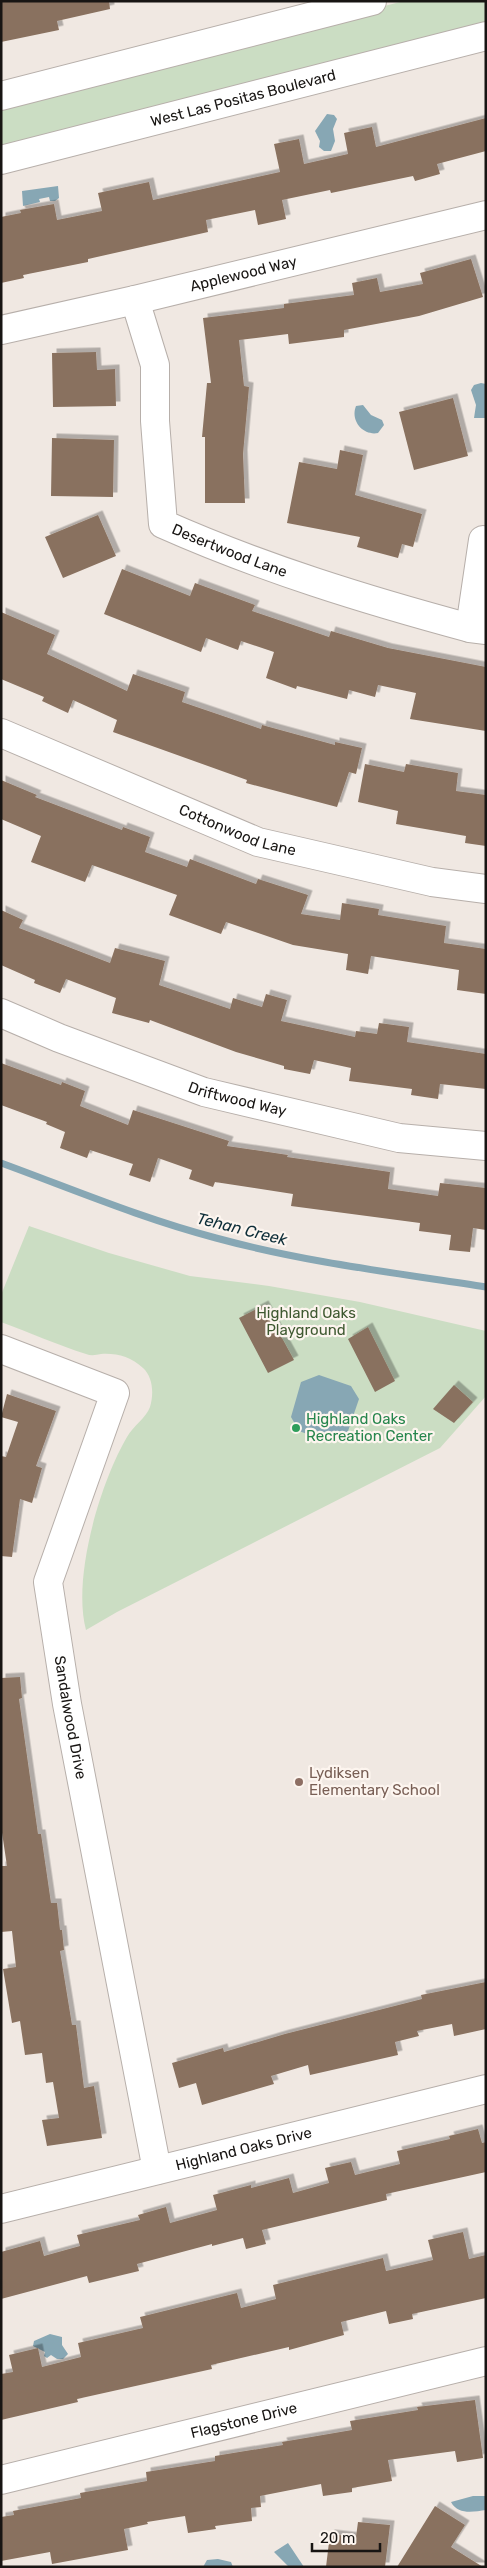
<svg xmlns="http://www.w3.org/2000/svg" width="487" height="2568" font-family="Rubik,sans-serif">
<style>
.green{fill:#cbddc3}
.water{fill:#87a7b4}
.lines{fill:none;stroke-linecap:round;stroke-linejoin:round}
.stream{stroke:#87a7b4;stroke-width:7}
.building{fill:#89715f;filter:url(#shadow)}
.minor-casing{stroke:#b7afaa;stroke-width:30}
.major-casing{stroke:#b7afaa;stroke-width:30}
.minor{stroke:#fff;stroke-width:28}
.major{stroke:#fff;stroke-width:28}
.leisure-dot{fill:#2e9e5b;stroke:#fdf5ef;stroke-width:2}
.education-dot{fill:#8d6e63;stroke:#fdf5ef;stroke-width:2}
.labels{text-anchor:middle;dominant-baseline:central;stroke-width:4.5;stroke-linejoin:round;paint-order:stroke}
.street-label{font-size:15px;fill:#181513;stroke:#fdf5ef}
.park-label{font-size:15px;fill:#3f5931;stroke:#fdf5ef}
.leisure-label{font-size:15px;fill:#27864d;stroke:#fdf5ef;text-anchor:start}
.education-label{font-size:15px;fill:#785e54;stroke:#fdf5ef;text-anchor:start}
.water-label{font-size:16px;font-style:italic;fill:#0d2d38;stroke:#fdf5ef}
</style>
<defs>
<filter id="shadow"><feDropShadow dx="4.5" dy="-4.5" stdDeviation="0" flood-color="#0004"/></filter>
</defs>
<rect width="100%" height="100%" fill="#f0e8e2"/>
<path class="green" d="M404 1H486V26L1 150V104Z
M29 1226 109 1253 190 1276 269 1286 360 1302 486 1331V1396L440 1448 117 1612 86 1630C72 1578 100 1483 127 1437 133 1426 146 1418 150 1407 154 1394 153 1377 143 1368 131 1357 117 1353 101 1354 96 1355 91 1356 86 1354 57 1345 29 1332 1 1322V1295Z"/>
<path class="water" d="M327 114 334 115 337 119 333 129 335 141 331 151H324L319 147 320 141 315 131Z
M58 186 59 198 55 201H50L49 197 39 199 40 202 23 206 22 191Z
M481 383 486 384V418H474L476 405 471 390 474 385Z
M363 405 371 415 382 420 384 425 378 433C363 436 350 421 356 406Z
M319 1375 351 1386 359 1399 347 1434 329 1442 299 1431 291 1417 301 1382Z
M50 2334 62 2337V2345L68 2354 63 2359H57L51 2355 47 2358 44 2356 45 2352 33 2346 34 2341Z
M473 2496H486V2510C473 2512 458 2515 451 2502Z
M288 2543 304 2567H289L274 2552Z
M218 2559 231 2562 233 2567H203L207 2560Z"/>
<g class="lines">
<path class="stream" d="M1 1163C72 1189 143 1219 216 1238 304 1262 396 1273 486 1287"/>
</g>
<path class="building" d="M1 1H109L110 9 57 21 59 30 1 42Z
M486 118V151L437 164 440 174 415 181 413 176 331 193 330 190 282 200 286 219 258 225 255 210 206 220 208 232 88 259V262L23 275 24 278 1 283V217L21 213 20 210 54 204 57 220 102 211 98 193 149 182 153 200 280 172 274 144 299 139 304 164 348 154 344 133 372 127 376 147Z
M471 259 483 297 419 316 344 330V337L289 344 288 334 239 340 244 386 249 387 243 454 245 503H205V437H202L207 383H211L203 318 284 308V304L354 295 352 283 377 278 380 292 423 284 420 273Z
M96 352 97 370 115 369 116 406 53 407 52 353Z
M453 398 468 456 414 470 399 412Z
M52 438 114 440 113 497 51 496Z
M340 450 363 455 355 495 422 514 413 547 402 544 398 558 357 547 360 537 287 523 299 462 337 469Z
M98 515 116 556 63 578 45 537Z
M122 569 190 596 195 583 255 605 252 611 329 637 331 631 388 648 486 667V731L410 719 416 693 378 685 375 697 349 690 347 699 297 686 296 689 266 678 274 652 241 641 238 650 206 638 201 652 104 614Z
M1 612 55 635 47 654 127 691 133 674 185 692 182 702 261 729 262 725 335 745V742L362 748 356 774 349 772 337 807 246 783 247 780 113 732 117 720 73 700 68 713 42 701 44 697 1 679Z
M365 764 404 772 406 764 458 773 456 791 486 795V846L465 843 466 836 396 824 398 811 358 802Z
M1 780 37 795 35 797 122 830 123 827 150 837 145 852 187 867 190 859 256 884 258 879 308 895 301 914 340 920 342 903 379 909 378 915 446 926 444 943 486 949V994L457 990 459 970 371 956 368 974 346 970 348 954 293 945 226 922 221 934 169 915 177 895 92 865 85 882 31 862 41 836 1 819Z
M1 910 23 920 19 928 110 963 115 948 165 961 159 985 230 1009 233 998 262 1007 266 994 287 1000 281 1021 355 1037 356 1031 377 1034 379 1023 409 1027 407 1042 486 1054V1089L440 1084 438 1099 411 1095 412 1089 349 1081 351 1068 314 1060 310 1074 284 1069V1066L236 1052 150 1020 149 1023 112 1013 116 998 66 979 60 993 34 983 35 980 1 965Z
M1 1063 61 1085 62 1082 85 1091 80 1106 128 1125 133 1110 229 1141 227 1146 288 1155 287 1157 390 1172 388 1189 438 1196 440 1183 486 1188V1230L473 1228 470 1252 449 1250 451 1235 419 1231 420 1223 291 1206 293 1194 215 1182 213 1187 189 1179 192 1170 158 1158 150 1182 129 1175 133 1164 90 1150 87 1158 60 1148 65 1132 46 1124 47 1122 1 1105Z
M264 1305 294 1360 268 1373 239 1318Z
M368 1327 395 1381 375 1392 348 1339Z
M454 1385 473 1402 454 1423 433 1409Z
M7 1394 56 1411 36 1466 42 1468 32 1503 20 1499 12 1557 1 1556V1456L6 1457 18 1422 1 1417Z
M20 1677 22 1698 19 1699 38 1834H41L51 1903H57L60 1930H62L64 1950 60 1951 72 2025H76L84 2088 94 2086 102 2138 47 2146 42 2120 59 2118 53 2082 46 2083 42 2053 25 2055 20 2021 12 2023 3 1969 16 1967 12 1931 1 1932V1866H7L1 1826V1678Z
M486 1982V2029L454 2036 452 2024 417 2031 419 2036 395 2042 398 2055 310 2075 308 2065 271 2076 274 2084 202 2105 196 2083 179 2088 172 2063 223 2048 224 2052 285 2034 422 1999 421 1995Z
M478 2129 482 2143 486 2142V2172L386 2194 387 2200 262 2230 266 2244 246 2249 243 2238 212 2246V2244L137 2264 139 2271 89 2283 87 2276 1 2299V2252L40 2241 44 2256 80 2246 77 2235 140 2220 138 2215 166 2207 170 2223 217 2210 213 2195 251 2185V2188L289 2178 293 2193 329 2183 325 2168 351 2162 355 2175 400 2164 397 2151 450 2139 449 2136Z
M463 2232 469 2259 486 2255V2298L412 2314 413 2319 389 2324 386 2311 341 2322 344 2335 289 2350V2347L211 2365 212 2369 77 2399 78 2402 1 2420V2374L13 2372 9 2355 38 2348 42 2367 81 2357 78 2343 143 2328 140 2317 237 2293 241 2308 276 2299 273 2285 383 2258 386 2271 433 2260 428 2240Z
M475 2400 483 2458 457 2462 455 2451 388 2460 392 2481 352 2488V2492L323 2496 321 2484 260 2496 261 2507 251 2508 252 2521 215 2526 216 2529 188 2533 185 2516 147 2522 148 2524 124 2529 128 2550 52 2564 50 2552 1 2561V2517L14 2515 13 2511 81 2498 80 2493 147 2481 146 2472 215 2461V2456L283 2445 282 2442 352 2430 350 2421 418 2410 417 2407Z
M435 2506 465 2525 451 2547 483 2567H397Z
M358 2522 390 2525 385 2567H326L330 2534 356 2537Z"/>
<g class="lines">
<defs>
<g id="minor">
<path id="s1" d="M135 300 155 365V421L163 524C262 568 366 600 470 628L486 630"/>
<path id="s2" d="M1 330 135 300 486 215"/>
<path d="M470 628 483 540"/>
<path id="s3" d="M1 733 258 842 432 882 486 889"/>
<path id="s4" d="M1 1013 59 1038 204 1092 399 1138 486 1146"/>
<path id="s5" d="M1 1349 115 1393 48 1582 67 1704 157 2170"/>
<path id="s6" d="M1 2209 486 2089"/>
<path id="s7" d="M1 2480 486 2361"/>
</g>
<g id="major">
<path d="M1 96 372 1"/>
<path id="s8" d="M1 160 486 36"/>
</g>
</defs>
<use href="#minor" class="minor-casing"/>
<use href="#major" class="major-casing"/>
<use href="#minor" class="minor"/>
<use href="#major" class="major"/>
</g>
<circle class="leisure-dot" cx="296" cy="1428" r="5"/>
<circle class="education-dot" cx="299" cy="1782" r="5"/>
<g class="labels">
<g class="street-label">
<text stroke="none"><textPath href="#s8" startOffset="250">West Las Positas Boulevard</textPath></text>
<text stroke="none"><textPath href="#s2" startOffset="249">Applewood Way</textPath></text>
<text stroke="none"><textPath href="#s1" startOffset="299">Desertwood Lane</textPath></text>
<text stroke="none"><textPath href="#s3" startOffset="256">Cottonwood Lane</textPath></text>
<text stroke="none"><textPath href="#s4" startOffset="252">Driftwood Way</textPath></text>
<text stroke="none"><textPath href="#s5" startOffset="460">Sandalwood Drive</textPath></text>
<text stroke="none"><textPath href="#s6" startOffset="250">Highland Oaks Drive</textPath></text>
<text stroke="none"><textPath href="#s7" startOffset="250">Flagstone Drive</textPath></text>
</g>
<g class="park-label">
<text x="306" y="1313">Highland Oaks<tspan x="306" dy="17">Playground</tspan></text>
</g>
<g class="leisure-label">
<text x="306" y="1419">Highland Oaks<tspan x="306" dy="17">Recreation Center</tspan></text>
</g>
<g class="education-label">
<text x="309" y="1773">Lydiksen<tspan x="309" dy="17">Elementary School</tspan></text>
</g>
<g class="water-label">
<text transform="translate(242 1229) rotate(14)">Tehan Creek</text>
</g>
</g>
<rect width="487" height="2568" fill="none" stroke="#181513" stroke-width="5"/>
<path d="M312 2543v8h68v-8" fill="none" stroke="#181513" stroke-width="2.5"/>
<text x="320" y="2543" font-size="15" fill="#181513" stroke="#fdf5ef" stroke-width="4" paint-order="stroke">20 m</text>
</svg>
